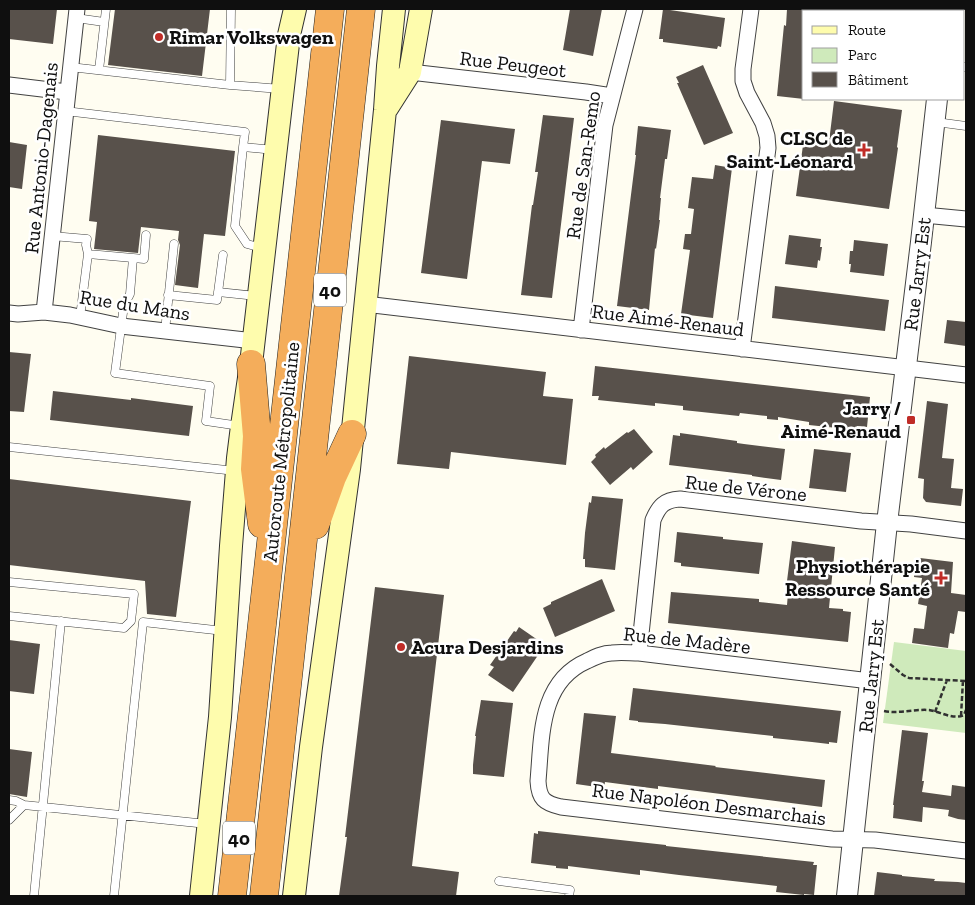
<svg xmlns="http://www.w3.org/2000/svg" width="975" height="905" font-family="'Zilla Slab',serif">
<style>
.park{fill:#cfeabb}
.building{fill:#58514b}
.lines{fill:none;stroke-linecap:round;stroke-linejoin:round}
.service-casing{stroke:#424242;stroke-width:9}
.minor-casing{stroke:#424242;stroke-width:17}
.tertiary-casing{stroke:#424242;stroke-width:22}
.secondary-casing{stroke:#313131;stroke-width:24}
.motorway-casing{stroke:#202020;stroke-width:29}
.path{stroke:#313131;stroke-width:2.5;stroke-dasharray:5 2.5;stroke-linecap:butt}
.service{stroke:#fff;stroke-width:8}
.minor{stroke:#fff;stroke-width:15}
.tertiary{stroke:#fff;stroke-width:20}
.secondary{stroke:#fefcad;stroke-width:22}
.motorway{stroke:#f4ad5b;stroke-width:28}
.poi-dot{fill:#c02c27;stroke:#fff;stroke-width:2}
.labels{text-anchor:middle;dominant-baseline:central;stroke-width:5;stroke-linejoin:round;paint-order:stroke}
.shield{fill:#fff;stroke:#575757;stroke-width:1}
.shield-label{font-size:19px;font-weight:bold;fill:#0f0f0f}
.poi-label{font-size:20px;font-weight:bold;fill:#0f0f0f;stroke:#fff;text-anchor:end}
.street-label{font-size:20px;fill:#0f0f0f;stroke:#fff}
</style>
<rect width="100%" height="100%" fill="#fffdf1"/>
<path class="park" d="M894 642 966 651V733L883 723Z"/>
<path class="building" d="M9 9H57L53 44 9 39Z
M115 9H210L202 76 108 65Z
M570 9H602L593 56 563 50Z
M663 9 725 18 721 47 718 46 717 49 663 42V39H659Z
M787 9H804V99L777 96 784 25 786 26Z
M703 65 733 133 704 145 677 83H679L676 77Z
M834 101 902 110 897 147 898 148 889 209 796 196 804 138 829 142Z
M543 115 574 118 552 298 521 295 532 205H533L538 172H535Z
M441 120 515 129 510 164 482 161 467 279 421 273Z
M638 126 671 130 667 159H665L660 198H661L659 220H660L656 249 655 248 649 310 617 306 636 155H635Z
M98 135 235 151 225 236 204 234 198 288 175 285 180 245 178 240 179 231 141 227 138 253 94 249 97 222 89 221Z
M9 142 27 145 22 189 9 187Z
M715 165 732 168 713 318 681 314 690 250 683 249 685 234H691L694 209 688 208 692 177 713 179Z
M789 235 821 239 820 247H822L820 261 818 260 817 268 785 264Z
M854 240 888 244 884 276 850 272 851 264H849L850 251H853Z
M775 286 889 300 885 331 772 318Z
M947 320 966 322V346L944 343Z
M9 352 31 354 24 412 9 411Z
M409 356 546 372 543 396 573 399 566 465 451 452 449 469 397 464Z
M595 366 870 397 867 427 857 426 856 430 809 425V422L778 417V420L767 419V416L740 413 739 416 683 410V406L655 403V406L598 400 599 396H592Z
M53 391 131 400V398L193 406 189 436 50 420Z
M927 401 948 404 942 458 954 459 951 488 963 489 961 506 926 502 923 498 924 479 918 478Z
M634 429 653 452 633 470 631 467 610 485 591 462 596 457 595 455 604 447 605 449 627 432 628 433Z
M680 433 737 441V443L744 444 785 449 781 480 752 476V475L669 465 673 435 680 436Z
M814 449 851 453 846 492 809 488Z
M9 479 191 501 176 617 147 614 145 581 9 565Z
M592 496 623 499 615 570 585 567V559H583L585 533 589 502 591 503Z
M677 532 723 537V539L763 543 759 574 681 566V563L674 562Z
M792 541 835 547 829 608 843 609V611L851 612 848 642 668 623 671 592 759 599V602L787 605 789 581H787Z
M920 558 953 562 951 593 966 595V612L958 611 954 634 950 633 948 648 912 643 914 628 924 629 927 606 918 604 922 578 914 577 915 565Z
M602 579 615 611 555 637 543 608 551 604V602Z
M375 587 444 595 412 866 459 872 456 896H339L347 837H345Z
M519 627 545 645 513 692 488 675 494 667 490 665 514 631 516 632Z
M9 640 40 644 34 694 9 691Z
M633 688 841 711 837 743 829 742V744L812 742 773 738V736L665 724 638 722V721L629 720Z
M481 700 513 703 504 777 473 774V765L476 736H475Z
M584 713 616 716 611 753 716 766 715 767 825 780 822 807 658 786V789L605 782 604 788 576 784Z
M902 730 928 733 922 781H924L922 792 951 796 952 785 966 787V820L958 819 948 816 949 810 923 807 922 822 893 818 894 805H893Z
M9 749 32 752 27 797 9 794Z
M538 831 666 845V846L814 862 813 865H817L814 895 804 894V895L776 892 777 886 679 875 640 870V875L568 866V869L556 868V866L531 863 534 833 538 834Z
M877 872 902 875V876L935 879 934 881 958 882 966 883V896H874Z"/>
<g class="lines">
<defs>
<path id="service" d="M231 9 230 85 281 89
M76 18 104 22
M70 67 230 85
M964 67H966
M99 70 106 9
M65 111 245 132 243 147
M936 122 966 126
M52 236 87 239 86 245 88 254 80 317
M262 248 247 244 235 226 243 147 274 150
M88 254 133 258 130 294 124 305 115 373 210 386 206 421 240 426
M133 258 144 259 146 235
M218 292 257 296
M168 295 217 300 223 255
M165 331 174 244
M9 447 236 471
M9 582 134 594 131 621 124 628 9 616
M9 800 16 801 24 805
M9 820 24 805 207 824
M499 881 570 890 569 896
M34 896 61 621
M114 896 143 622 224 631"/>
<path id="minor" d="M410 72 586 92 612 96
M9 85 67 92
M924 215 966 219
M365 304 966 375
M44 312 77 9
M9 313 18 314 44 312 70 315 121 326 254 341
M581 330 605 125 635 9
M742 349 768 148 767 136 763 123 747 93 743 81V69L751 9
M639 653 653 520C659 506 664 500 680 499L861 521 911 524 966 531
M870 681 639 653C630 653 621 652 612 653 603 653 595 657 587 661 539 682 542 737 538 781 539 799 544 803 561 807L832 839 875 840 966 851"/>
<path id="tertiary" d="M946 11V9
M847 896 887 523 921 242 937 99"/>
<path id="secondary" d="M387 108 410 72 421 9
M201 896 220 717 231 546 238 458 242 426 251 364 289 35 295 9
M294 896 311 747 349 469 385 110 388 66 394 9"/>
<path id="motorway" d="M251 364 257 436 255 469 262 524
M315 525 332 477 352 434
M232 896 330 9
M264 896 361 9"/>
</defs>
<use href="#service" class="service-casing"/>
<use href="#minor" class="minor-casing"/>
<use href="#tertiary" class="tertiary-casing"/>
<use href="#secondary" class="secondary-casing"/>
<use href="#motorway" class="motorway-casing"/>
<path class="path" d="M890 664 903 675 909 678 966 681
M884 711C899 714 913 709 929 710 941 712 953 720 964 715L966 710
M935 712 947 680
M961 716 963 680"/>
<use href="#service" class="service"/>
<use href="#minor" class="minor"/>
<use href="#tertiary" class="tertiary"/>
<use href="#secondary" class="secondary"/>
<use href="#motorway" class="motorway"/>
</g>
<g class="poi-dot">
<circle cx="159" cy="37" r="5"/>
<path d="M861.5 142.5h5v5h5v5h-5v5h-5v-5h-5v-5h5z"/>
<rect x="906" y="415" width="10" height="10" rx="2.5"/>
<path d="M938.5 570.5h5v5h5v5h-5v5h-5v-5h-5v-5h5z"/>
<circle cx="401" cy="647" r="5"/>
</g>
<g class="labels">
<g class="shield">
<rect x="314" y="273.5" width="32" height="33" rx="4"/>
<rect x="223" y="821.5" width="32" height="33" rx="4"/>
</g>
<g class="shield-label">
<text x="330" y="290">40</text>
<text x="239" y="838">40</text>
</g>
<g class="poi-label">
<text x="169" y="37" text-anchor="start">Rimar Volkswagen</text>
<text x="853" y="138">CLSC de<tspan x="853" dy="23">Saint-Léonard</tspan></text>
<text x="901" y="408">Jarry /<tspan x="901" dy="23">Aimé-Renaud</tspan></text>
<text x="930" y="566">Physiothérapie<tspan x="930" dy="23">Ressource Santé</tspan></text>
<text x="411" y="647" text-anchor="start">Acura Desjardins</text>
</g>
<g class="street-label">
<text transform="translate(513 64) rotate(7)">Rue Peugeot</text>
<text transform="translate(41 158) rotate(-84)">Rue Antonio-Dagenais</text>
<text transform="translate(583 165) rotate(-82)">Rue de San-Remo</text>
<text transform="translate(917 274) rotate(-83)">Rue Jarry Est</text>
<text transform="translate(135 305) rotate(9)">Rue du Mans</text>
<text transform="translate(668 320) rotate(7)">Rue Aimé-Renaud</text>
<text transform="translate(281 452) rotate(-84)">Autoroute Métropolitaine</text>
<text transform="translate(746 488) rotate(6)">Rue de Vérone</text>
<text transform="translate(687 640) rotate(6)">Rue de Madère</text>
<text transform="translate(871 676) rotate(-84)">Rue Jarry Est</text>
<text transform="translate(709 804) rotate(7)">Rue Napoléon Desmarchais</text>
</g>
</g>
<rect width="975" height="905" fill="none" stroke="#0f0f0f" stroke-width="20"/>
<rect x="802" y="10" width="162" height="90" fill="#ffffff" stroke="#9f9f9f"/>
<rect x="812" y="26" width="25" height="8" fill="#fefcad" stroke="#9f9f9f"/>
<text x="848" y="35" font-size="15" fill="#0f0f0f">Route</text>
<rect x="812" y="48" width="25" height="15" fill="#cfeabb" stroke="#9f9f9f"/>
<text x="848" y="60" font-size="15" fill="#0f0f0f">Parc</text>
<rect x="812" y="72" width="25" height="15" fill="#58514b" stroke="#9f9f9f"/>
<text x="848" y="85" font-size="15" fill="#0f0f0f">Bâtiment</text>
</svg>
